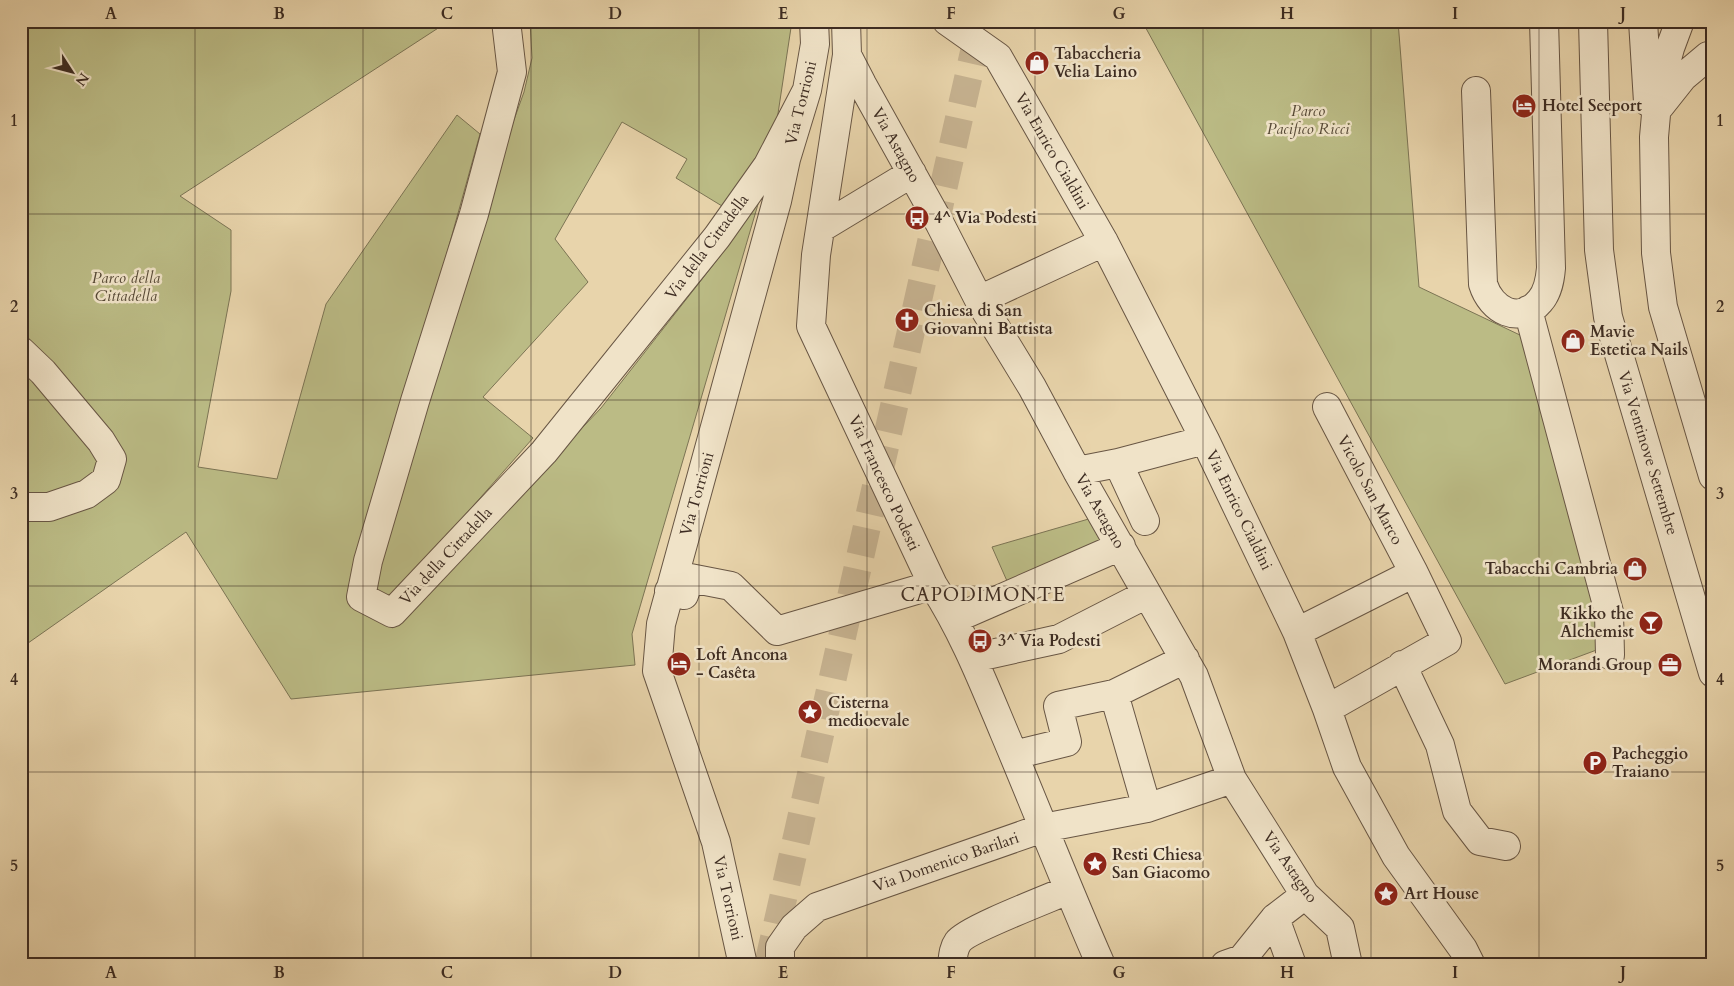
<svg xmlns="http://www.w3.org/2000/svg" width="1734" height="986" font-family="Cardo,serif">
<style>
.green{fill:#bbbb85;stroke:#7c7454}
.lines{fill:none;stroke-linecap:round;stroke-linejoin:round}
.major-tunnel{stroke:#c6b290;stroke-width:28;stroke-dasharray:28 14;stroke-linecap:butt}
.minor-casing{stroke:#685644;stroke-width:30}
.minor{stroke:#f0e3c8;stroke-width:28}
.grid{fill:none;stroke:#3d2c22;stroke-width:1;stroke-opacity:0.55}
.labels{text-anchor:middle;dominant-baseline:central;stroke-width:5;stroke-linejoin:round;paint-order:stroke}
.poi-label{font-size:16px;font-weight:bold;fill:#3d2c22;stroke:#f0e3c8;text-anchor:start}
.street-label{font-size:16px;fill:#3d2c22;stroke:#f0e3c8}
.park-label{font-size:16px;font-style:italic;fill:#564936;stroke:#f0e3c8}
.quarter-label{font-size:19px;letter-spacing:1px;fill:#3d2c22;stroke:#f0e3c8}
.neatline{fill:none;stroke:#3d2c22;stroke-width:2}
.grid-label{font-size:16px;text-anchor:middle;font-weight:bold;fill:#3d2c22}
</style>
<rect width="100%" height="100%" fill="#e8d4ab"/>
<filter id="stains"><feTurbulence type="fractalNoise" baseFrequency=".004" numOctaves="4"/><feColorMatrix values="0 0 0 0 .2 0 0 0 0 .09 0 0 0 0 .02 0 0 0 .5 -.17"/></filter>
<radialGradient id="worn" r=".72"><stop offset=".6" stop-color="#630" stop-opacity="0"/><stop offset="1" stop-color="#630" stop-opacity=".3"/></radialGradient>
<path class="green" d="M21 21H449L180 196 231 230V291L198 467 277 479 326 304 457 115 480 134 350 603 393 628 601 408 721 255 761 194 632 634 635 665 291 699 186 532 21 648Z
M530 21H792L774 140 722 206 676 178 687 159 622 122 555 239 588 282 483 397 533 438 391 599 372 587 489 189 524 92 532 58Z
M1142 21H1398L1419 287 1522 336 1610 645 1505 684Z
M1092 518 1105 542 1007 581 992 547Z"/>
<g class="lines">
<path class="major-tunnel" d="M768 965 981 21"/>
<defs>
<path id="minor" d="M506 21 512 72 474 214 415 401 368 561 361 597 392 613 544 452 717 237 768 165 807 90
M846 21 847 55 816 255 811 326 933 585C963 631 983 682 1004 732 1037 810 1067 888 1101 965
M947 21 998 57 1104 242 1205 440 1297 632 1327 709 1347 767 1396 856 1463 949 1471 965
M1593 21 1599 250 1608 317 1713 673
M1643 21 1648 102
M1680 21 1670 48 1658 92 1654 137 1656 253 1663 307 1713 476
M847 55 862 84 940 224 979 300 1032 387 1077 471 1194 676 1232 779 1305 895 1340 928 1348 965
M1476 91 1483 284C1491 310 1519 326 1540 301 1548 292 1550 280 1551 268L1544 21
M1660 106 1683 77 1708 56
M821 228 912 173
M979 300 1104 242
M1528 310 1609 612 1610 655
M21 351 43 372 101 441 112 459 106 480 87 494 49 507H21
M1327 407 1414 573
M1118 463 1145 521
M1077 471 1118 463 1205 440
M669 591 684 595 690 578 731 586 777 631 933 585
M954 619 1121 546
M1297 632 1414 573 1447 641 1327 709
M973 658 1059 639 1147 594
M1402 665 1440 745 1457 811 1480 841 1506 846
M1114 694 1147 808
M1014 755 1067 742 1058 706 1114 694 1185 659
M1275 918 1292 965
M743 965 716 842 657 671 661 624 777 201 786 159 807 90 815 44 814 21
M780 965V947L794 927 817 907 1043 828 1147 808 1232 779
M952 965C953 957 953 949 958 942 966 930 1050 898 1068 890
M1225 965 1242 959 1275 918 1305 895"/>
</defs>
<use href="#minor" class="minor-casing"/>
<use href="#minor" class="minor"/>
</g>
<path class="grid" d="M195 21V965M363 21V965M531 21V965M699 21V965M867 21V965M1035 21V965M1203 21V965M1371 21V965M1539 21V965M21 214H1713M21 400H1713M21 586H1713M21 772H1713"/>
<defs>
<symbol id="shop-disc" viewBox="-11 -11 22 22"><circle r="9.5" fill="#8f2418" stroke="#f0e3c8"/><path d="M-5-2.5h2.3a2.7 3.5 0 0 1 5.4 0H5L5.5 6h-11ZM-1.5-2.5h3a1.5 2.3 0 0 0-3 0Z" fill="#fff"/></symbol>
<symbol id="hotel-disc" viewBox="-11 -11 22 22"><circle r="9.5" fill="#8f2418" stroke="#f0e3c8"/><path d="M-6-4.5h1.5V1H6V5H4.5V3h-9V5H-6ZM-4 0a1.8 1.8 0 1 1 3.6 0ZM.5 0V-2.5h3Q6-2.5 6 0Z" fill="#fff"/></symbol>
<symbol id="bus-disc" viewBox="-11 -11 22 22"><circle r="9.5" fill="#8f2418" stroke="#f0e3c8"/><path d="M-5-6H5V4H4V6H2V4H-2V6H-4V4H-5ZM-3.5-4V0h7V-4ZM-3.5 1.2v1.5H-2V1.2ZM2 1.2v1.5H3.5V1.2Z" fill="#fff"/></symbol>
<symbol id="church-disc" viewBox="-11 -11 22 22"><circle r="9.5" fill="#8f2418" stroke="#f0e3c8"/><path d="M-1.2-6h2.4v3.5h3.3v2.4h-3.3V6h-2.4V-.1h-3.3v-2.4h3.3Z" fill="#fff"/></symbol>
<symbol id="bar-disc" viewBox="-11 -11 22 22"><circle r="9.5" fill="#8f2418" stroke="#f0e3c8"/><path d="M-6-5H6L.8 .8V4.5H3.5V6h-7V4.5H-.8V.8Z" fill="#fff"/></symbol>
<symbol id="office-disc" viewBox="-11 -11 22 22"><circle r="9.5" fill="#8f2418" stroke="#f0e3c8"/><path d="M-6-3h4V-5.5h4V-3h4V5H-6ZM-1-4.5V-3h2v-1.5ZM-6 0V1H6V0Z" fill="#fff"/></symbol>
<symbol id="sight-disc" viewBox="-11 -11 22 22"><circle r="9.5" fill="#8f2418" stroke="#f0e3c8"/><path d="M0-6L1.8-2.2L6-1.7L2.9 1.2L3.7 5.4L0 3.3L-3.7 5.4L-2.9 1.2L-6-1.7L-1.8-2.2Z" fill="#fff"/></symbol>
<symbol id="parking-disc" viewBox="-11 -11 22 22"><circle r="9.5" fill="#8f2418" stroke="#f0e3c8"/><path d="M-3.5-5.5H1a3.5 3.5 0 0 1 0 7H-1V5.5H-3.5ZM-1-3.4V-.6H.8a1.4 1.4 0 0 0 0-2.8Z" fill="#fff"/></symbol>
</defs>
<g fill-rule="evenodd">
<use href="#shop-disc" x="1023" y="49" width="28" height="28"/>
<use href="#hotel-disc" x="1510" y="92" width="28" height="28"/>
<use href="#bus-disc" x="903" y="204" width="28" height="28"/>
<use href="#church-disc" x="893" y="306" width="28" height="28"/>
<use href="#shop-disc" x="1559" y="327" width="28" height="28"/>
<use href="#shop-disc" x="1621" y="555" width="28" height="28"/>
<use href="#bar-disc" x="1637" y="609" width="28" height="28"/>
<use href="#bus-disc" x="966" y="627" width="28" height="28"/>
<use href="#hotel-disc" x="665" y="650" width="28" height="28"/>
<use href="#office-disc" x="1656" y="651" width="28" height="28"/>
<use href="#sight-disc" x="796" y="698" width="28" height="28"/>
<use href="#parking-disc" x="1581" y="749" width="28" height="28"/>
<use href="#sight-disc" x="1081" y="850" width="28" height="28"/>
<use href="#sight-disc" x="1372" y="880" width="28" height="28"/>
</g>
<g class="labels">
<g class="poi-label">
<text x="1054" y="54">Tabaccheria<tspan x="1054" dy="18">Velia Laino</tspan></text>
<text x="1542" y="106">Hotel Seeport</text>
<text x="934" y="218">4^ Via Podesti</text>
<text x="924" y="311">Chiesa di San<tspan x="924" dy="18">Giovanni Battista</tspan></text>
<text x="1590" y="332">Mavie<tspan x="1590" dy="18">Estetica Nails</tspan></text>
<text x="1618" y="569" text-anchor="end">Tabacchi Cambria</text>
<text x="1634" y="614" text-anchor="end">Kikko the<tspan x="1634" dy="18">Alchemist</tspan></text>
<text x="998" y="641">3^ Via Podesti</text>
<text x="696" y="655">Loft Ancona<tspan x="696" dy="18">- Casêta</tspan></text>
<text x="1652" y="665" text-anchor="end">Morandi Group</text>
<text x="828" y="703">Cisterna<tspan x="828" dy="18">medioevale</tspan></text>
<text x="1612" y="754">Pacheggio<tspan x="1612" dy="18">Traiano</tspan></text>
<text x="1112" y="855">Resti Chiesa<tspan x="1112" dy="18">San Giacomo</tspan></text>
<text x="1404" y="894">Art House</text>
</g>
<g class="street-label">
<text transform="translate(801 103) rotate(-76)">Via Torrioni</text>
<text transform="translate(896 145) rotate(61)">Via Astagno</text>
<text transform="translate(1052 151) rotate(60)">Via Enrico Cialdini</text>
<text transform="translate(707 247) rotate(-53)">Via della Cittadella</text>
<text transform="translate(1648 453) rotate(73)">Via Ventinove Settembre</text>
<text transform="translate(884 483) rotate(65)">Via Francesco Podesti</text>
<text transform="translate(1370 490) rotate(62)">Vicolo San Marco</text>
<text transform="translate(697 494) rotate(-74)">Via Torrioni</text>
<text transform="translate(1239 510) rotate(64)">Via Enrico Cialdini</text>
<text transform="translate(1100 511) rotate(60)">Via Astagno</text>
<text transform="translate(446 556) rotate(-47)">Via della Cittadella</text>
<text transform="translate(946 862) rotate(-19)">Via Domenico Barilari</text>
<text transform="translate(1290 867) rotate(55)">Via Astagno</text>
<text transform="translate(728 898) rotate(77)">Via Torrioni</text>
</g>
<g class="park-label">
<text x="1308" y="111">Parco<tspan x="1308" dy="18">Pacifico Ricci</tspan></text>
<text x="126" y="278">Parco della<tspan x="126" dy="18">Cittadella</tspan></text>
</g>
<g class="quarter-label">
<text x="983" y="595">CAPODIMONTE</text>
</g>
</g>
<rect width="1734" height="986" fill="none" stroke="#e8d4ab" stroke-width="55"/>
<g transform="translate(72 72) rotate(126)" stroke="#f0e3c8" stroke-width="4" paint-order="stroke">
<path d="M0-4L9 19L0 12L-9 19Z" fill="#3d2c22"/>
<text y="-8" font-size="14" font-weight="bold" text-anchor="middle" fill="#3d2c22">N</text>
</g>
<rect x="28" y="28" width="1678" height="930" class="neatline"/>
<g class="grid-label">
<text x="111" y="19">A</text>
<text x="279" y="19">B</text>
<text x="447" y="19">C</text>
<text x="615" y="19">D</text>
<text x="783" y="19">E</text>
<text x="951" y="19">F</text>
<text x="1119" y="19">G</text>
<text x="1287" y="19">H</text>
<text x="1455" y="19">I</text>
<text x="1623" y="19">J</text>
<text x="14" y="126">1</text>
<text x="1720" y="126">1</text>
<text x="14" y="312">2</text>
<text x="1720" y="312">2</text>
<text x="14" y="499">3</text>
<text x="1720" y="499">3</text>
<text x="14" y="685">4</text>
<text x="1720" y="685">4</text>
<text x="14" y="871">5</text>
<text x="1720" y="871">5</text>
<text x="111" y="978">A</text>
<text x="279" y="978">B</text>
<text x="447" y="978">C</text>
<text x="615" y="978">D</text>
<text x="783" y="978">E</text>
<text x="951" y="978">F</text>
<text x="1119" y="978">G</text>
<text x="1287" y="978">H</text>
<text x="1455" y="978">I</text>
<text x="1623" y="978">J</text>
</g>
<rect width="100%" height="100%" filter="url(#stains)"/>
<rect width="100%" height="100%" fill="url(#worn)"/>
</svg>
